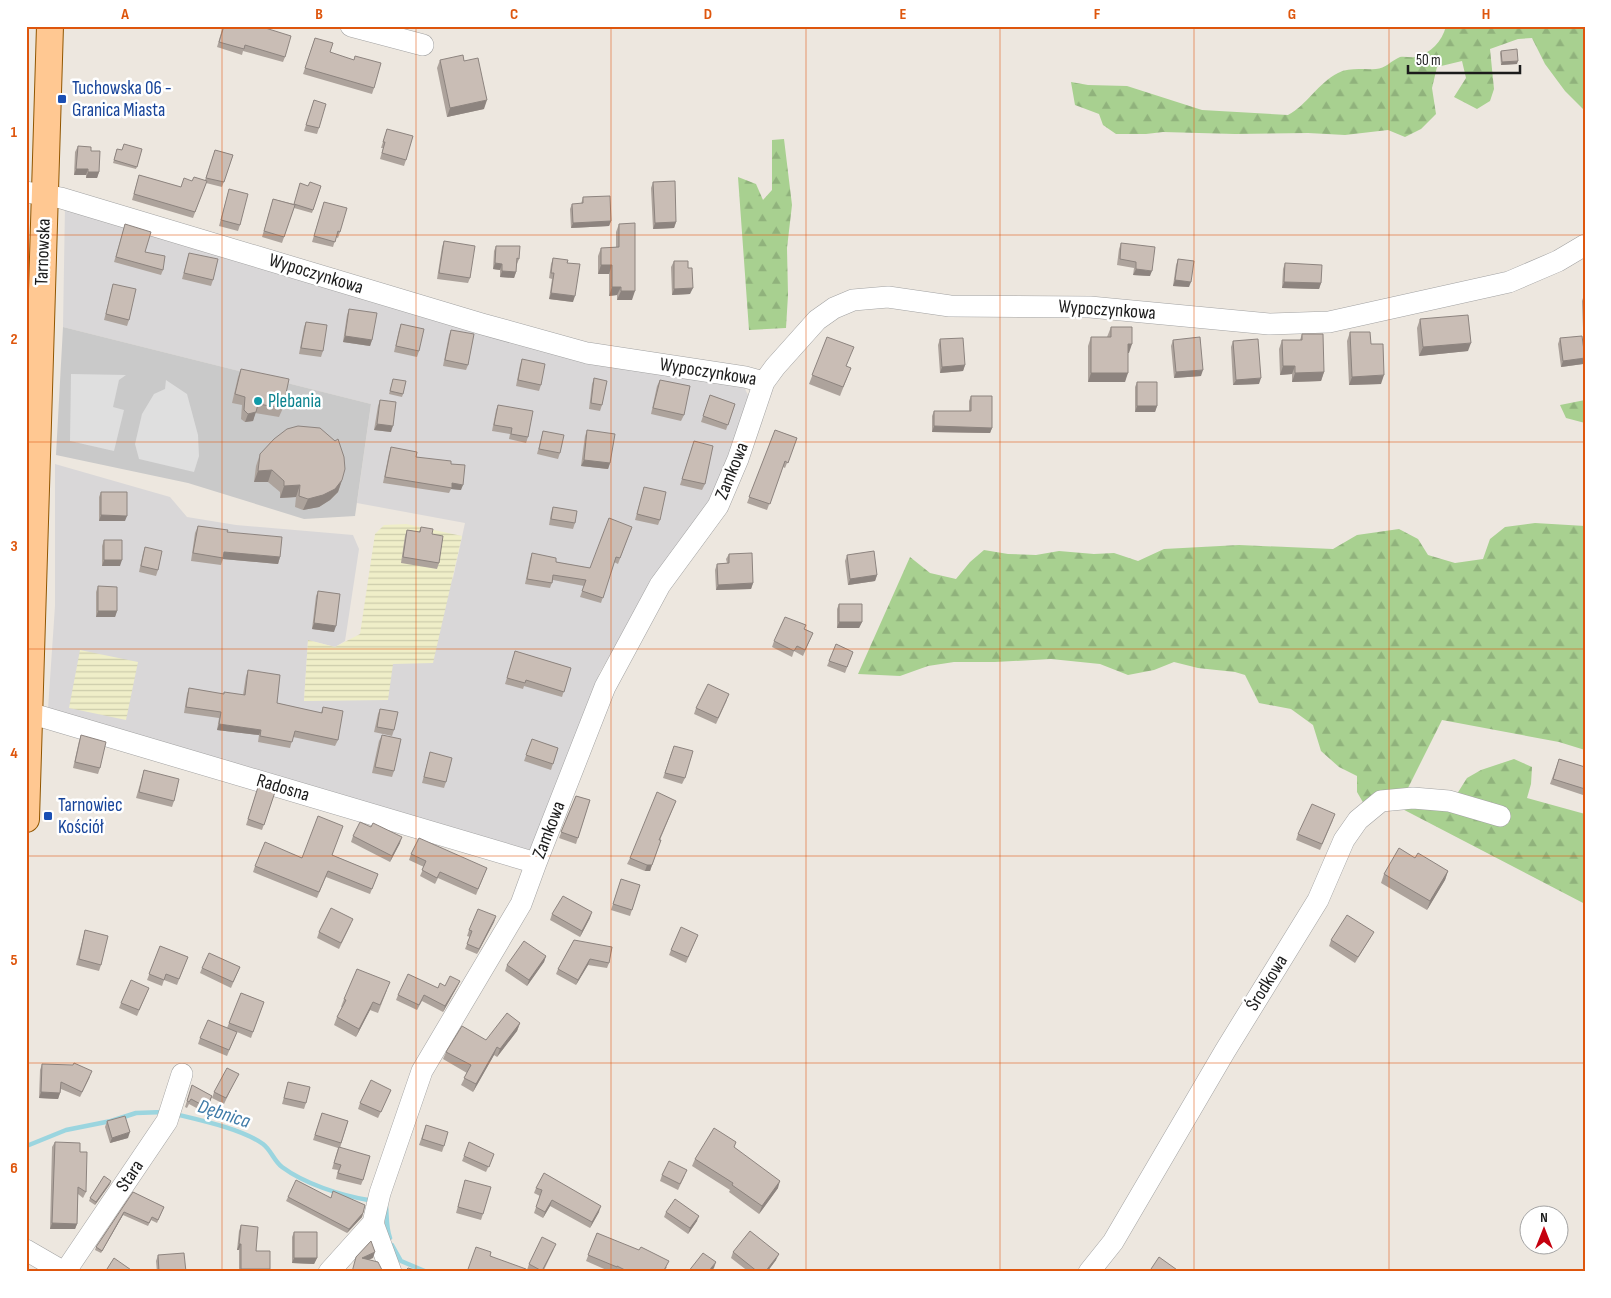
<svg xmlns="http://www.w3.org/2000/svg" width="1611" height="1298" font-family="'Sofia Sans Condensed',sans-serif">
<style>
.residential{fill:#d9d7d8}
.religious{fill:#c9c9c9}
.farmland{fill:url(#farmland-rules)}
.forest{fill:url(#forest-firs)}
.parking{fill:#dfdfdf}
.lines{fill:none;stroke-linecap:round;stroke-linejoin:round}
.stream{stroke:#9bd5df;stroke-width:4.5}
.minor-casing{stroke:#a2a2a2;stroke-width:22}
.major-casing{stroke:#915600;stroke-width:28}
.minor{stroke:#fff;stroke-width:21}
.major{stroke:#ffc892;stroke-width:26}
.wall{fill:#ada39c}
.shaded-wall{fill:#8d847f}
.building{fill:#c9bdb5;stroke:#8d847f}
.grid{fill:none;stroke:#de560d;stroke-width:1;stroke-opacity:0.55}
.transit-dot{fill:#1a4fb4;stroke:#fff;stroke-width:2}
.culture-dot{fill:#0f9aa8;stroke:#fff;stroke-width:2}
.labels{text-anchor:middle;dominant-baseline:central;stroke-width:5;stroke-linejoin:round;paint-order:stroke}
.transit-label{font-size:19px;fill:#164399;stroke:#fff;text-anchor:start}
.street-label{font-size:19px;fill:#1b1b1b;stroke:#fff}
.culture-label{font-size:19px;fill:#0d838f;stroke:#fff;text-anchor:start}
.water-label{font-size:20px;font-style:italic;fill:#3f7ba8;stroke:#fff}
.neatline{fill:none;stroke:#de560d;stroke-width:2}
.grid-label{font-size:16px;text-anchor:middle;font-weight:bold;fill:#de560d}
</style>
<defs>
<pattern id="farmland-rules" width="6" height="5" patternUnits="userSpaceOnUse" patternTransform="scale(1.25)"><rect width="6" height="5" fill="#efeec8"/><path d="M0 2.5h6" fill="none" stroke="#ccccab"/></pattern>
<pattern id="forest-firs" width="22" height="20" patternUnits="userSpaceOnUse" patternTransform="scale(1.25)"><rect width="22" height="20" fill="#a8d090"/><path d="M5 1l3.5 6h-7zM16 11l3.5 6h-7z" fill="#90b27c"/></pattern>
</defs>
<rect width="100%" height="100%" fill="#ede7df"/>
<path class="residential" d="M65 206 742 383 750 399 712 501 647 592 600 672 536 840 530 849 518 852 48 709 55 606V464L170 497 187 517 236 525 353 535 359 549 345 641 335 647 308 640 304 701 393 664 453 578 465 523 357 503 371 404 63 327Z"/>
<path class="religious" d="M63 327 371 404 355 516 304 519 188 483 56 455Z"/>
<path class="farmland" d="M406 524 462 536 433 663 393 664 388 700 304 701 308 640 335 647 360 634 375 534 384 525Z
M80 650 138 662 126 720 69 708Z"/>
<path class="forest" d="M1446 26H1585V111L1565 91 1545 64 1532 38 1518 39 1490 49 1494 89 1490 101 1477 109 1454 97 1466 78 1462 61 1437 67 1432 88 1436 114 1421 129 1405 137 1388 130 1345 135 1308 133 1235 134 1163 132 1146 134H1116L1103 125 1099 114 1075 105 1071 82 1088 85 1127 86 1202 110 1288 115C1307 105 1318 83 1338 73 1350 67 1363 70 1376 69 1385 69 1392 60 1400 57 1405 56 1410 58 1415 57 1431 53 1442 42 1446 26Z
M784 139 792 205 787 248 788 295 786 328 749 330 738 177 756 184 763 200 772 190V140Z
M1585 400V423L1566 418 1560 405Z
M1535 523 1585 526V750L1559 742 1442 720 1403 798 1450 805 1467 778 1481 770 1514 759 1532 767 1531 784 1527 798 1585 814V904L1387 801 1368 811 1357 792V776L1339 767 1321 751 1313 725 1291 709 1259 703 1245 675 1235 672 1198 668 1174 662 1154 670 1128 675 1100 664 1051 659 995 662H954L928 666 900 676 858 674 910 557 930 573 956 579 970 562 984 550 1008 554 1036 555 1059 551 1094 554 1114 553 1138 561 1164 549 1239 545 1333 549 1357 535 1399 529 1418 539 1428 555 1455 563 1483 559 1490 539 1505 527Z"/>
<path class="parking" d="M71 374 126 375 119 380 113 407 124 410 114 451 70 441Z
M166 380 187 394 198 435 199 456 194 472 139 459 135 444 142 414 154 394 165 389Z"/>
<g class="lines">
<path class="stream" d="M175 1114C200 1120 242 1129 263 1144 271 1150 274 1161 282 1167 305 1184 340 1195 368 1200
M29 1145 66 1130 111 1121 136 1113 164 1112
M386 1206C387 1217 386 1227 390 1238
M392 1245 401 1261 427 1272"/>
<defs>
<path id="minor" d="M351 26 423 45
M26 192 61 198 482 324 587 353 745 377 764 382 775 367 817 320 834 308 853 300 888 297 950 306 1090 307 1269 324 1329 322 1509 282 1558 261 1585 245
M26 712 536 863
M373 1223 391 1272
M26 1250 64 1272
M65 1272 167 1121 182 1074
M329 1272 373 1223 380 1193 422 1071 521 904 536 863 605 687 660 585 718 506 738 459 764 382
M1089 1272 1113 1242 1225 1051 1318 900 1344 840 1358 820 1381 801 1413 798 1449 801 1500 816"/>
<path id="major" d="M26 819 50 26"/>
</defs>
<use href="#minor" class="minor-casing"/>
<use href="#major" class="major-casing"/>
<use href="#minor" class="minor"/>
<use href="#major" class="major"/>
</g>
<path class="wall" d="M185 26H198L197 29Z
M223 26 285 57 283 62 243 51 242 55 217 47Z
M315 38 330 52 374 88 372 94 303 74Z
M1501 51 1517 64 1501 65 1500 53Z
M440 60 464 61 484 109 447 117 437 68Z
M314 100 319 128 317 134 304 131Z
M387 129 406 160 404 166 380 159 383 148H381Z
M78 146 91 151 99 172 97 178H86V175H74L75 152Z
M117 149 122 150 142 149 136 169 113 163Z
M215 150 233 155 222 187 206 183 193 218 132 200 139 175 180 187 205 180Z
M653 182 676 222 674 228 653 229 651 188Z
M308 186H321L312 213 294 208 282 243 262 237 273 199 294 204Z
M229 189 240 225 238 231 219 226Z
M583 197 611 221 609 226 571 228 570 209 572 204H581Z
M324 202 340 232 338 238 336 237 333 247 312 242Z
M125 224 145 252 163 270 161 275 114 262Z
M619 224 632 300H617V295L609 296V274H598V256L601 248 616 247V232Z
M444 241 470 278 468 283 437 279 442 247Z
M1121 243 1150 276 1133 275 1134 268 1117 265 1119 249Z
M496 246 519 259 517 264H516V272L514 278 500 277V270L493 269 494 251Z
M189 253 213 280 211 286 182 279Z
M553 258 567 263 573 302 549 299 552 279 549 278 551 264Z
M1178 259 1189 287 1173 286 1176 265Z
M674 261 688 268 690 294 672 295 671 267Z
M1285 263 1321 283 1319 289 1282 288 1283 269Z
M113 284 129 320 127 326 104 320Z
M1584 295H1585V328H1583L1582 301Z
M349 309 372 340 370 346 343 342 347 315Z
M1420 319 1468 351 1419 356 1417 328Z
M306 322 323 351 321 357 299 354 304 327Z
M401 324 419 351 417 357 394 352 399 330Z
M1111 327 1129 353H1128L1125 382H1088V346L1091 337H1107Z
M451 330 468 365 466 370 443 366 449 335Z
M1350 332 1381 384 1349 385 1347 341Z
M1302 334 1324 372 1321 381 1292 382V374L1280 375 1279 349 1282 340H1300Z
M827 337 846 367 851 368 840 396 809 384Z
M1560 338 1583 364 1561 367 1558 344Z
M940 339 965 365 963 371 940 373 938 345Z
M1173 340 1201 376 1174 378 1171 346Z
M1233 341 1259 384 1233 385 1231 347Z
M522 359 541 385 539 391 516 386 520 365Z
M241 369 283 408 279 417 255 413 253 421 245 422 241 419 242 405 232 403 238 377Z
M594 378 602 405 600 411 589 409 592 384Z
M393 379 403 394 402 397 389 394Z
M660 380 684 415 681 421 651 414 657 386Z
M1137 382 1157 406 1155 412H1135V387Z
M710 395 735 404 726 430 701 422Z
M971 396 992 428 990 433 932 432V416L934 411H969V401Z
M380 400 391 432 374 430 378 406Z
M498 405 528 437 526 443 509 439 510 434 492 431 496 410Z
M587 430 610 463 608 469 581 466 585 436Z
M775 430 797 438 785 468 783 467 767 510 747 503Z
M543 431 560 453 558 459 537 454Z
M391 447 416 457 451 464 461 490 451 489 449 493 383 483 389 453Z
M692 447 705 484 702 490 680 485Z
M260 454 342 480 338 492 330 500 319 507 303 510 295 507 296 497 280 498V492L268 482H254L256 466Z
M644 487 660 520 658 525 635 520Z
M101 492 125 521H99V497Z
M553 507 575 523 573 529 549 525 551 513Z
M198 526 227 532 280 557 278 564 223 559 221 565 191 561 195 533Z
M421 527 432 534 439 563 437 569 401 563 405 536 407 530 419 532Z
M632 527 618 564 614 562 601 603 580 597 584 586 553 580 550 588 525 584 530 559 532 553 556 562 590 568Z
M104 540 120 566H102V546Z
M145 547 158 570 156 576 139 572 143 553Z
M729 554 753 583 751 589 716 590 715 570 717 564 727 563 726 559Z
M847 555 877 575 875 581 848 585 845 561Z
M98 586 117 611 115 617H96V592Z
M318 591 334 632 312 629 316 596Z
M839 604 862 622 859 628H837V609Z
M805 629 813 633 803 656 794 651 792 657 772 647 774 641Z
M836 644 853 652 845 673 827 666Z
M515 651 571 668 562 697 524 686 523 689 505 684Z
M248 670 277 703 321 713 323 707 338 740 335 746 293 737 290 748 258 742 259 735 217 730 219 718 184 713 187 694 189 688 223 694 243 695 246 676Z
M727 700 716 724 694 714 696 708Z
M380 709 394 730 392 736 374 732 378 714Z
M81 735 100 768 98 774 73 768 79 741Z
M382 735 394 771 392 777 372 773 379 741Z
M532 739 558 748 551 770 524 761Z
M672 751 685 778 682 784 663 778Z
M430 752 446 782 444 788 422 783Z
M1559 759 1585 767V790L1583 795 1550 784Z
M144 770 174 801 172 807 136 798Z
M258 787 275 792 262 830 246 825Z
M576 796 590 800 576 844 559 838Z
M676 801 660 840H661L650 871H645L627 864 630 858Z
M1333 820 1320 850 1296 840 1298 834Z
M371 827 400 843 390 862 351 842 353 836Z
M411 854 487 868 476 895 438 878 435 884 420 876 424 867 409 860Z
M332 855 378 874 370 894 326 877 317 898 253 872 255 866 302 858Z
M1415 858 1448 871 1445 880 1427 910 1381 883 1384 874Z
M621 879 640 885 630 916 611 910Z
M552 914 590 918 580 937 550 920Z
M496 916 494 922 477 954 465 949 470 937 467 936 469 930Z
M351 924 339 949 317 938 319 932Z
M85 930 101 965 99 971 76 965Z
M698 935 686 963 669 955 671 950Z
M1371 937 1355 963 1329 946 1331 940Z
M574 940 609 963 607 968 588 965 576 985 556 974 558 969Z
M160 946 188 957 177 985 164 980 162 986 147 980Z
M546 956 544 962 527 986 505 971 507 965Z
M240 967 231 988 200 973 202 968Z
M460 981 457 987 443 1012 422 1001 417 1010 396 1000 398 995 438 988Z
M149 988 137 1016 119 1008 121 1003Z
M387 990 378 1013 370 1010 356 1037 334 1025 337 1017 342 1007H341L344 999Z
M241 993 264 1002 251 1038 237 1032 227 1056 198 1044 200 1038 227 1028Z
M520 1023 517 1031 497 1057 494 1055 473 1092 461 1085 467 1073 443 1059 446 1052 486 1040Z
M42 1064 90 1077 80 1097 61 1089 60 1093 58 1099 39 1098 40 1070Z
M236 1079 224 1104 212 1098 214 1092Z
M288 1082 306 1103 304 1109 282 1104Z
M192 1085 212 1096 210 1102 204 1112 189 1104 187 1108 185 1107Z
M391 1090 378 1118 358 1109 360 1103Z
M322 1113 348 1121 340 1148 363 1180 361 1185 336 1179 338 1170 332 1169 338 1148 313 1140Z
M107 1121 128 1138 110 1143 105 1127Z
M426 1125 444 1146 442 1152 419 1145Z
M55 1142 80 1152 86 1192 83 1198 78 1194 77 1224 75 1229H50L52 1147Z
M734 1147 778 1188 759 1214 729 1192 730 1190 692 1166 695 1159Z
M464 1156 492 1159 486 1172 462 1161Z
M662 1175H685L678 1190 660 1181Z
M465 1180 483 1214 481 1220 456 1213Z
M110 1184 95 1205 89 1201 90 1198Z
M536 1188 599 1212 590 1228 550 1206 543 1218 534 1213 540 1196 534 1193Z
M133 1192 164 1207 157 1223 151 1220 148 1226 123 1215 101 1253 95 1250 96 1247Z
M288 1197 331 1198 363 1213 362 1217 347 1233 286 1201Z
M666 1212 697 1221 688 1234 664 1217Z
M241 1225 269 1272H239V1250H237L239 1231Z
M294 1232 317 1258 314 1264 292 1263V1237Z
M597 1233 667 1267 664 1272H611L586 1261Z
M554 1249 543 1272H531L527 1270 529 1264Z
M733 1252 776 1260 767 1272H749L731 1258Z
M158 1255 186 1272H157L156 1261Z"/>
<path class="shaded-wall" d="M1518 61 1517 64 1501 65 1502 62Z
M487 100 484 109 447 117 450 108Z
M76 169H88L86 175H74Z
M88 172H99L97 178H86Z
M611 221 609 226 571 228 573 223Z
M676 222 674 228 653 229 655 223Z
M495 263 502 264 500 270 493 269Z
M601 265H612L609 274H598Z
M1136 269 1152 271 1150 276 1133 275Z
M502 271 516 272 514 278 500 277Z
M1175 280 1191 282 1189 287 1173 286Z
M1284 282 1321 283 1319 289 1282 288Z
M612 287H621L617 295 609 296Z
M693 288 690 294 672 295 674 289Z
M621 291H635L632 300H617Z
M551 293 575 296 573 302 549 299Z
M345 336 372 340 370 346 343 342Z
M1471 343 1468 351 1419 356 1423 347Z
M1128 344H1132L1129 353H1125Z
M1585 358 1583 364 1561 367 1563 361Z
M965 365 963 371 940 373 942 367Z
M1283 366H1295L1292 374 1280 375Z
M1203 370 1201 376 1174 378 1176 372Z
M1324 372 1321 381 1292 382 1295 373Z
M1091 373H1128L1125 382H1088Z
M1384 375 1381 384 1349 385 1352 377Z
M1261 378 1259 384 1233 385 1236 380Z
M1137 406H1157L1155 412H1135Z
M256 412 253 421 245 422 248 414Z
M377 424 393 426 391 432 374 430Z
M934 426 992 428 990 433 932 432Z
M584 460 610 463 608 469 581 466Z
M272 470 268 482H254L258 471Z
M342 480 338 492 330 500 319 507 303 510 308 499Z
M452 483 463 485 461 490 451 489Z
M300 485 296 497 280 498 284 486Z
M101 515 127 516 125 521H99Z
M224 552 280 557 278 564 223 559Z
M104 560H122L120 566H102Z
M877 575 875 581 848 585 850 579Z
M753 583 751 589 716 590 718 585Z
M98 611H117L115 617H96Z
M839 622H862L859 628H837Z
M314 623 336 626 334 632 312 629Z
M219 724 261 730 259 735 217 730Z
M402 837 400 843 390 862 392 856Z
M647 865H652L650 871H645Z
M1448 871 1445 880 1427 910 1430 901Z
M592 912 590 918 580 937 582 931Z
M496 916 494 922 477 954 479 949Z
M546 956 544 962 527 986 529 980Z
M590 959 588 965 576 985 578 980Z
M460 981 457 987 443 1012 445 1006Z
M373 1002 370 1010 356 1037 359 1029Z
M520 1023 517 1031 497 1057 500 1049Z
M497 1047 494 1055 473 1092 476 1084Z
M41 1092 60 1093 58 1099 39 1098Z
M212 1096 210 1102 204 1112 206 1107Z
M130 1132 128 1138 110 1143 112 1138Z
M111 1181 110 1184 95 1205 96 1202Z
M780 1181 778 1188 759 1214 762 1206Z
M552 1200 550 1206 543 1218 545 1212Z
M601 1206 599 1212 590 1228 592 1222Z
M124 1212 123 1215 101 1253 102 1251Z
M363 1213 362 1217 347 1233 349 1229Z
M699 1216 697 1221 688 1234 690 1228Z
M52 1223 77 1224 75 1229H50Z
M239 1244H241L239 1250H237Z
M375 1252 373 1258 360 1264 362 1258Z
M779 1254 776 1260 767 1272H765Z
M294 1258H317L314 1264 292 1263Z
M716 1262 714 1268 711 1272H708Z
M241 1269H270L269 1272H241Z"/>
<path class="building" d="M224 26H259L291 36 285 57 245 45 244 49 219 42Z
M315 38 333 43 330 52 354 60 355 56 381 63 374 88 305 68Z
M1517 49 1518 61 1502 62 1501 51Z
M463 55 464 61 478 58 487 100 450 108 440 60Z
M314 100 326 104 319 128 306 125Z
M387 129 413 136 406 160 382 153 385 142H383Z
M124 144 142 149 137 167 114 160 117 149 122 150Z
M78 146 91 147V151H100L99 172H88V169H76Z
M215 150 233 155 224 182 206 178Z
M139 175 181 187 184 178 192 181 194 177 207 181 195 212 134 194Z
M675 181 676 222 655 223 653 182Z
M310 182 321 186 313 210 294 204 300 183 308 186Z
M229 189 248 194 240 225 221 220Z
M610 196 611 221 573 223 572 204 583 203V197Z
M273 199 295 205 284 237 264 231Z
M324 202 347 208 340 232 338 231 335 242 314 236Z
M635 223V291H621V287H612V265H601V248L619 247V224Z
M125 224 151 232 145 252 165 256 163 270 116 257Z
M444 241 475 246 470 278 439 273Z
M1121 243 1155 247 1152 271 1136 269V262L1120 259Z
M496 246H520L519 259 517 258 516 272 502 271V264L495 263Z
M189 253 218 259 213 280 184 273Z
M553 258 568 260 567 263 580 264 575 296 551 293 554 273H551Z
M1178 259 1194 261 1191 282 1175 280Z
M674 261H688V268H692L693 288 674 289Z
M1285 263 1322 265 1321 283 1284 282Z
M113 284 136 289 129 320 106 314Z
M1584 295H1585V312Z
M349 309 377 313 372 340 345 336Z
M1468 315 1471 343 1423 347 1420 319Z
M306 322 327 325 323 351 301 348Z
M401 324 424 329 419 351 396 346Z
M1111 327H1132V344H1128V373H1091V337H1111Z
M451 330 474 334 468 365 445 360Z
M1350 332H1370L1371 344H1383L1384 375 1352 377Z
M1302 334H1323L1324 372 1295 373V366H1283L1282 340H1302Z
M1582 336 1585 358 1563 361 1560 338Z
M827 337 854 347 846 366 851 368 843 387 812 375Z
M1200 337 1203 370 1176 372 1173 340Z
M963 338 965 365 942 367 940 339Z
M1258 339 1261 378 1236 380 1233 341Z
M522 359 545 364 541 385 518 380Z
M241 369 289 379 283 408 258 404 256 412 248 414 244 410 245 397 235 394Z
M594 378 607 381 602 405 591 403Z
M393 379 406 381 403 394 390 391Z
M660 380 690 386 684 415 653 408Z
M1137 382H1157V406H1137Z
M710 395 735 404 728 425 703 416Z
M971 396H992V428L934 426V411H971Z
M380 400 396 402 393 426 377 424Z
M498 405 533 411 528 437 511 434 512 428 494 425Z
M298 426 320 428 335 441 338 439 344 457 345 469 342 480 335 489 323 495 308 499 299 496 300 485 284 486V481L272 470 258 471 260 454 274 439 287 429Z
M587 430 615 434 610 463 584 460Z
M775 430 797 438 788 463 785 461 770 504 749 497Z
M543 431 564 435 560 453 539 449Z
M694 441 713 446 705 484 682 479Z
M391 447 417 452 416 457 451 461V464L465 465 463 485 452 483V488L385 477Z
M644 487 666 492 660 520 637 514Z
M101 492H127V516L101 515Z
M553 507 577 511 575 523 551 519Z
M609 518 632 527 620 558 616 557 603 598 582 591 586 580 553 575 552 583 527 579 532 553 556 558V562L590 568Z
M198 526 228 530 227 532 282 537 280 557 224 552 223 558 193 553Z
M421 527 433 529 432 534 443 536 439 563 403 557 407 530 420 532Z
M104 540H122V560H104Z
M145 547 162 551 158 570 141 566Z
M874 551 877 575 850 579 847 555Z
M752 553 753 583 718 585 717 564 729 563V554Z
M98 586 117 587V611H98Z
M318 591 340 594 336 626 314 623Z
M839 604H862V622H839Z
M785 617 806 625 804 629 813 633 805 650 797 646 794 651 774 641Z
M836 644 853 652 847 667 829 661Z
M515 651 571 668 564 692 526 680 525 683 507 678Z
M248 670 280 675 277 703 322 713 323 707 343 711 338 740 295 731 292 742 260 736 261 730 219 724 221 712 186 707 189 688 224 694V692L245 695Z
M708 684 729 694 718 718 696 708Z
M380 709 398 712 394 730 377 727Z
M81 735 106 742 100 768 75 762Z
M382 735 401 739 394 771 375 767Z
M532 739 558 748 553 764 526 755Z
M674 746 693 751 685 778 665 773Z
M430 752 452 758 446 782 424 777Z
M1559 759 1585 767V789L1553 779Z
M144 770 179 779 174 801 139 792Z
M258 787 275 792 264 825 248 819Z
M657 792 676 801 659 840H661L652 865H647L630 858Z
M576 796 590 800 578 838 561 832Z
M1312 804 1335 814 1322 844 1298 834Z
M318 816 343 826 332 855 378 874 372 889 328 871 319 892 255 866 265 842 302 858Z
M360 822 371 827 373 823 402 837 392 856 353 836Z
M419 838 487 868 478 889 440 872 437 878 422 870 426 861 411 854Z
M1399 848 1415 858 1418 853 1448 871 1430 901 1384 874Z
M621 879 640 885 632 910 613 904Z
M563 896 592 912 582 931 552 914Z
M331 908 353 919 341 943 319 932Z
M478 909 496 916 479 949 467 944 472 931 469 930Z
M1347 915 1374 932 1358 957 1331 940Z
M681 927 698 935 688 957 671 950Z
M85 930 108 936 101 965 79 959Z
M574 940 612 947 609 963 590 959 578 980 558 969Z
M524 941 546 956 529 980 507 965Z
M160 946 188 957 179 979 166 974 164 980 149 974Z
M209 953 240 967 233 982 202 968Z
M357 969 390 982 380 1005 373 1002 359 1029 337 1017 346 1000 344 999Z
M408 974 438 988 440 983 445 986 450 976 460 981 445 1006 424 995 419 1005 398 995Z
M131 980 149 988 139 1010 121 1003Z
M241 993 264 1002 253 1032 229 1023Z
M507 1013 520 1023 500 1049 497 1047 476 1084 464 1078 471 1065 446 1052 462 1026 486 1040Z
M208 1020 237 1032 229 1050 200 1038Z
M74 1063 92 1071 82 1092 61 1082 60 1093 41 1092 42 1064 73 1065Z
M227 1068 239 1074 226 1098 214 1092Z
M371 1080 391 1090 381 1112 360 1103Z
M288 1082 310 1087 306 1103 284 1098Z
M192 1085 212 1096 206 1107 191 1099 189 1102 187 1101Z
M322 1113 348 1121 341 1143 315 1135Z
M125 1116 130 1132 112 1138 107 1121Z
M426 1125 448 1132 444 1146 422 1139Z
M714 1128 736 1142 734 1147 780 1181 762 1206 732 1185 733 1183 695 1159Z
M55 1142 80 1143V1152H87L86 1192 78 1187 77 1224 52 1223Z
M469 1142 494 1154 489 1167 464 1156Z
M339 1147 370 1156 363 1180 338 1173 341 1165 334 1163Z
M669 1161 687 1170 680 1184 662 1175Z
M544 1173 601 1206 592 1222 552 1200 545 1212 536 1207 542 1190 536 1188Z
M104 1176 111 1181 96 1202 90 1198Z
M296 1180 331 1198 333 1191 365 1205 363 1213 349 1229 288 1197Z
M465 1180 491 1187 483 1214 458 1207Z
M133 1192 164 1207 158 1220 152 1217 149 1223 124 1212 102 1251 96 1247Z
M675 1199 699 1216 690 1228 666 1212Z
M241 1225 258 1227 256 1251H270V1269H241V1244H239Z
M750 1231 779 1254 765 1272H758L733 1252Z
M294 1232H317V1258H294Z
M597 1233 639 1250 641 1247 669 1261 663 1272H629L617 1266V1267L588 1255Z
M542 1237 556 1244 542 1271 529 1264Z
M371 1241 375 1252 362 1258 378 1262 383 1272H352L356 1257Z
M476 1247 491 1252 490 1256 526 1269 525 1272H467Z
M184 1253 186 1272H159L158 1255Z
M703 1253 716 1262 708 1272H688Z
M1159 1257 1180 1272H1149Z
M114 1258 134 1272H111L107 1269Z
M408 1268 422 1272H404Z"/>
<path class="grid" d="M222 26V1272M416 26V1272M611 26V1272M806 26V1272M1000 26V1272M1194 26V1272M1389 26V1272M26 235H1585M26 442H1585M26 649H1585M26 856H1585M26 1063H1585"/>
<g class="transit-dot">
<rect x="57" y="94" width="10" height="10" rx="2.5"/>
<rect x="43" y="811" width="10" height="10" rx="2.5"/>
</g>
<circle class="culture-dot" cx="258" cy="401" r="5"/>
<g class="labels">
<g class="transit-label">
<text x="72" y="88">Tuchowska 06 -<tspan x="72" dy="22">Granica Miasta</tspan></text>
<text x="58" y="805">Tarnowiec<tspan x="58" dy="22">Kościół</tspan></text>
</g>
<g class="street-label">
<text transform="translate(43 252) rotate(-88)">Tarnowska</text>
<text transform="translate(316 274) rotate(17)">Wypoczynkowa</text>
<text transform="translate(1107 310) rotate(4)">Wypoczynkowa</text>
<text transform="translate(708 372) rotate(9)">Wypoczynkowa</text>
<text transform="translate(732 471) rotate(-68)">Zamkowa</text>
<text transform="translate(283 788) rotate(17)">Radosna</text>
<text transform="translate(549 830) rotate(-69)">Zamkowa</text>
<text transform="translate(1267 983) rotate(-58)">Środkowa</text>
<text transform="translate(130 1176) rotate(-56)">Stara</text>
</g>
<g class="culture-label">
<text x="268" y="401">Plebania</text>
</g>
<g class="water-label">
<text transform="translate(224 1114) rotate(18)">Dębnica</text>
</g>
</g>
<rect width="1611" height="1298" fill="none" stroke="#ffffff" stroke-width="55"/>
<g transform="translate(1544 1230)"><circle r="24" fill="#ffffff" stroke="#a4a4a4"/>
<path d="M0-4L9 19L0 12L-9 19Z" fill="#c5000f"/>
<text y="-8" font-size="14" font-weight="bold" text-anchor="middle" fill="#1b1b1b">N</text>
</g>
<path d="M1408 65v8h112v-8" fill="none" stroke="#1b1b1b" stroke-width="2.5"/>
<text x="1416" y="65" font-size="15" fill="#1b1b1b" stroke="#ffffff" stroke-width="4" paint-order="stroke">50 m</text>
<rect x="28" y="28" width="1556" height="1242" class="neatline"/>
<g class="grid-label">
<text x="125" y="19">A</text>
<text x="319" y="19">B</text>
<text x="514" y="19">C</text>
<text x="708" y="19">D</text>
<text x="903" y="19">E</text>
<text x="1097" y="19">F</text>
<text x="1292" y="19">G</text>
<text x="1486" y="19">H</text>
<text x="14" y="137">1</text>
<text x="14" y="344">2</text>
<text x="14" y="551">3</text>
<text x="14" y="758">4</text>
<text x="14" y="965">5</text>
<text x="14" y="1173">6</text>
</g>
</svg>
